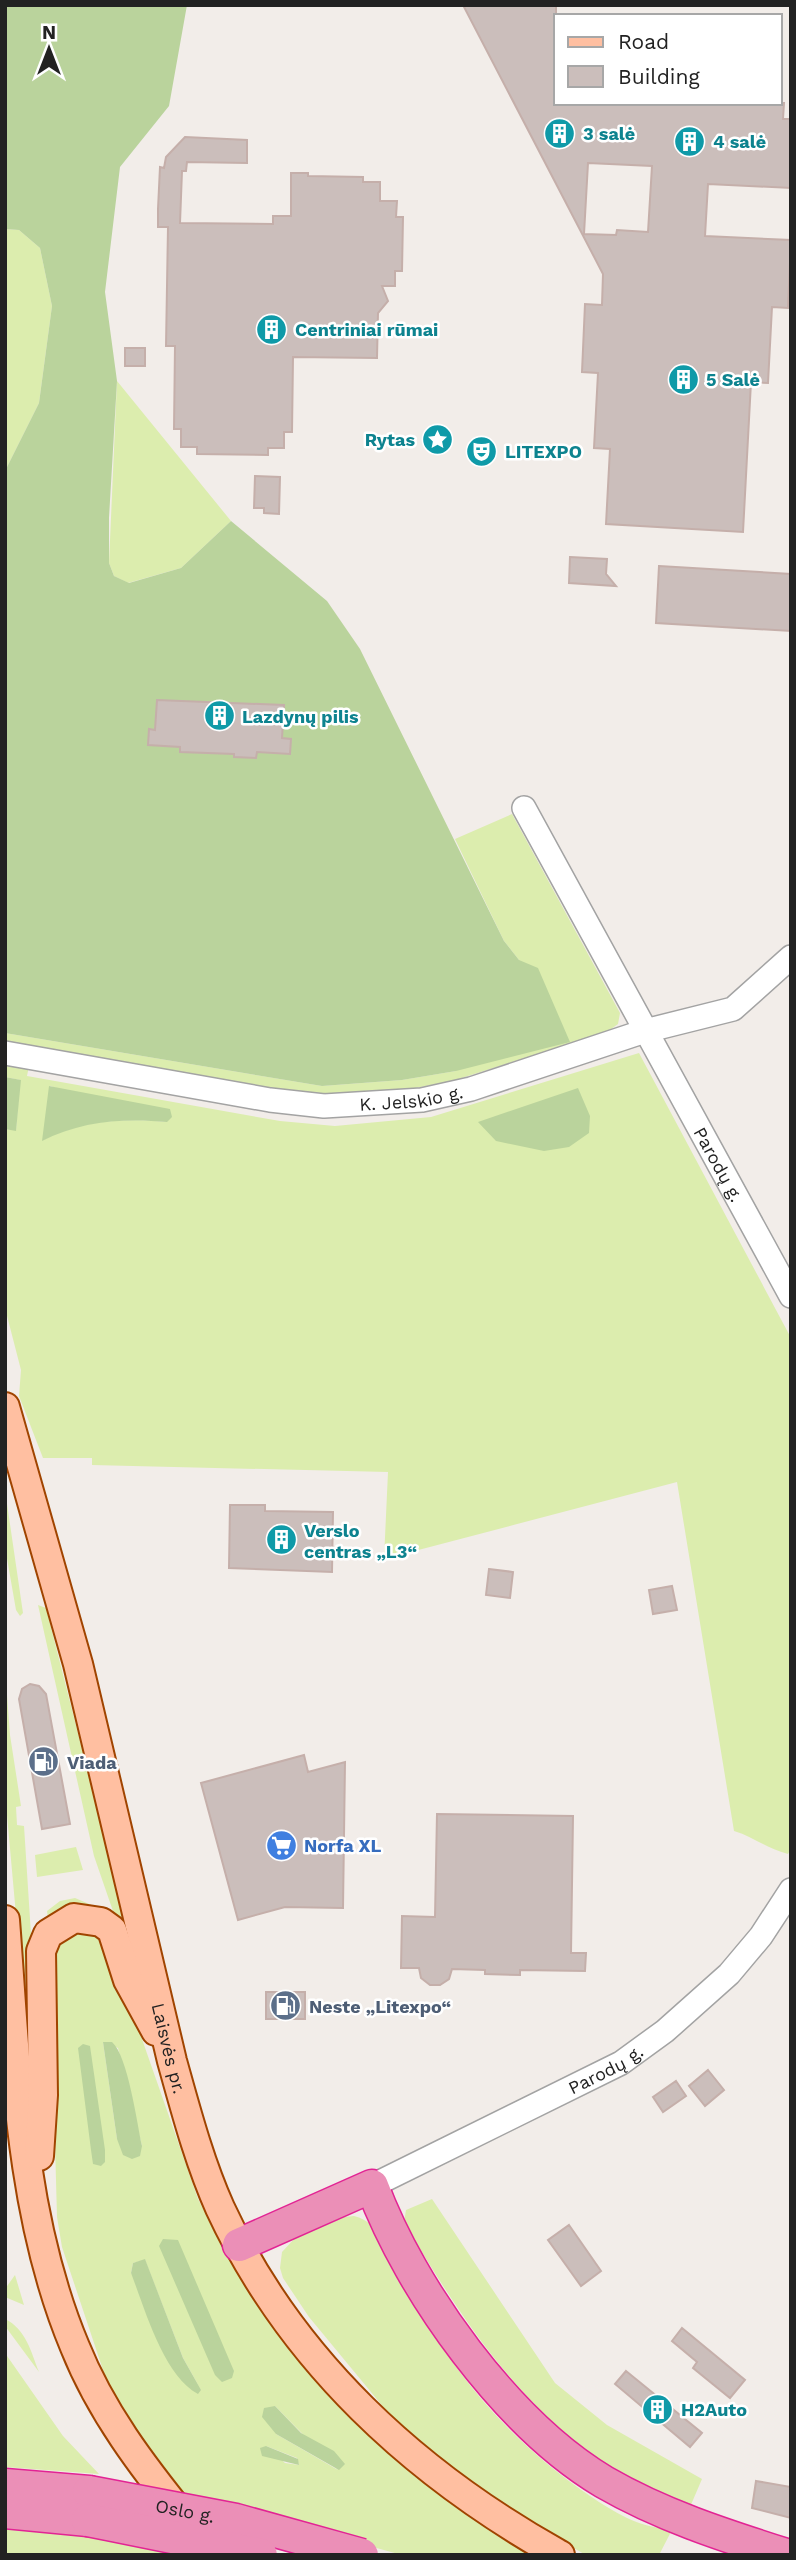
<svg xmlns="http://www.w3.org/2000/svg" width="796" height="2560" font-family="'Work Sans',sans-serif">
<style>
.grass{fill:#dcedae;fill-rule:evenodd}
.forest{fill:#bad39c}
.building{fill:#cbbebb;stroke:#c5afaa;stroke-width:2;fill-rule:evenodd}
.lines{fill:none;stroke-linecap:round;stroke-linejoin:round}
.minor-casing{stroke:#a3a3a3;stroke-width:26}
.major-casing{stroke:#a04400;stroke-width:32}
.highway-casing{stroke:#e22494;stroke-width:35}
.minor{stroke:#fff;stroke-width:23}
.major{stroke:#ffbfa1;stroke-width:28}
.highway{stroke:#eb8fb7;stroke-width:32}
.highway-bridge-casing{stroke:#e22494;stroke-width:35;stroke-linecap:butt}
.highway-bridge{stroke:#eb8fb7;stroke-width:32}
.labels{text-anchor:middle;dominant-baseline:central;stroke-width:5;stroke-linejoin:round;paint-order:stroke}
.culture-label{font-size:18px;font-weight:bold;fill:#0d838f;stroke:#fff;text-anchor:start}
.street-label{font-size:18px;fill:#222;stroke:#fff}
.service-label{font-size:18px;font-weight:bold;fill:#4e5e75;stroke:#fff;text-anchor:start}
.shop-label{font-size:18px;font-weight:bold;fill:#366cbe;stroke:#fff;text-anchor:start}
</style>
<rect width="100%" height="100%" fill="#f2ede9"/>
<path class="grass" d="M5 229 19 230 40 248 52 306 39 403 5 471Z
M117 381 231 521 181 568 128 583 114 576 109 563Z
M512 814 620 1013 618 1024 607 1032 452 1081 384 1094 338 1096 288 1092 5 1043V1033L322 1086 402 1080 456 1071 519 960 504 941 455 839Z
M639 1053 791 1338V1848L788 1854C767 1849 754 1837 734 1831L677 1482 384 1559 388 1472 92 1465V1458H43L19 1396 21 1370 5 1308V1129L16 1130 20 1080 5 1077V1063L29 1066 27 1076 280 1121 335 1126 431 1117ZM50 1086 167 1122C124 1118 82 1120 43 1140Z
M5 1490 23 1613 20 1616 16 1610 5 1547Z
M38 1605 46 1608 140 1976 135 1975 94 1856Z
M5 1668 10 1735 21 1806 16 1807 17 1825 24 1826 32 1950 31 2025 26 2026 5 1793Z
M76 1847 83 1870 37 1877 35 1855Z
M75 1898 94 1906 60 1909 48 1918 47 1911 60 1901Z
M88 1928 109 1945 198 2199 227 2255 286 2340 327 2391 370 2436 420 2476 539 2555H402L184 2495 155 2458 107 2382 62 2247 57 2217 50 1959 57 1937ZM103 2042 118 2048 142 2146 117 2139ZM145 2260 183 2358 201 2390 131 2273 133 2263ZM275 2406 338 2470 276 2434ZM266 2446 297 2458 299 2465 285 2463Z
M432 2199 555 2383 607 2425 702 2479 690 2507C653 2490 615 2473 582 2447 505 2386 453 2305 404 2222L406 2210Z
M354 2216C386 2223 399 2273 414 2300 457 2380 515 2445 590 2496 614 2512 644 2531 673 2528L659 2555H586L522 2519 404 2432 309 2317 283 2278 280 2268 282 2252 295 2238 344 2217Z
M15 2275 24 2305 5 2297V2289Z
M5 2319C26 2329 31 2352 39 2372L5 2326Z
M5 2353 63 2436 99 2474 5 2467Z
M5 2523 156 2543 167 2555H5Z"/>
<path class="forest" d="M5 5H187L169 106 120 167 105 292 117 381 109 518V563L114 576 129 583 181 568 231 521 327 601 360 649 504 941 519 960 538 968 570 1042 456 1071 402 1080 322 1086 5 1033V471L39 403 52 306 40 248 19 230 5 229Z
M5 1077 21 1080 16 1131 5 1129Z
M49 1086 170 1109 172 1117 167 1122C123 1118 81 1121 42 1141Z
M578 1088 590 1116 589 1133 569 1147 544 1151 496 1141 478 1122Z
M103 2042H112C128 2056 137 2123 142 2146L140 2156 132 2159 123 2155 117 2139Z
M83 2044 90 2046 105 2150V2162L101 2166 93 2164 91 2150 78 2048Z
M163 2239 178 2240 234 2371 232 2378 222 2382 215 2375 159 2246Z
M145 2259 183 2358 201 2390 198 2394C163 2375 145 2309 131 2273L133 2263Z
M275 2406 301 2433 334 2451 345 2464 339 2470 276 2434 262 2417 264 2408Z
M266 2446 298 2459 299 2465 262 2456 260 2448Z"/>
<path class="building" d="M463 5H556V103H784L783 119H791V188L708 184 705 236 791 240 788 308 772 307 768 383 751 382 743 532 606 524 610 449 594 448 598 373 582 372 585 304 602 305 603 274ZM588 163 652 166 648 232 617 230 616 235 584 234Z
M185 137 247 140V163L187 162 186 171H182L180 223 273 224V216H291V173H308V176L363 177V182H380V201H397L396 217H403L402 271H395V286H382L388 301 378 313 377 358 293 357 292 432H284V448H268V455L197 454V447H181V429H174L175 346H166L168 227H158V209L160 167 164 168 166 157Z
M125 348H145V366H125Z
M255 476 280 477 279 514 264 513V508H254Z
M570 557 607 559 606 574 616 586 569 583Z
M659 566 791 574V631L656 623Z
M157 700 284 705 282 738 291 739 290 754 257 752 256 758 234 757V754L180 752V747L148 745 149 729 155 730Z
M230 1505H265V1511L333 1512 332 1572 229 1568Z
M489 1569 513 1572 510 1598 486 1595Z
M672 1586 677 1610 653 1614 649 1590Z
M30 1684 39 1686 46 1694 70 1824 42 1829 19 1699 22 1689Z
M304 1755 308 1772 345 1762 343 1908 285 1907 238 1920 201 1783Z
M437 1814 573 1816 571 1953H586L585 1971 520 1970V1975L485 1974V1970L452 1969 449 1979 440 1985H430L421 1978 419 1968H401L402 1916 435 1917Z
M266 1992H305V2019H266Z
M708 2070 724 2090 705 2106 689 2086Z
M676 2081 686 2096 663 2112 653 2097Z
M569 2225 601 2271 581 2286 548 2240Z
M682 2328 745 2380 730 2398 693 2368 697 2362 672 2341Z
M626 2371 702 2433 690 2447 615 2384Z
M756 2481 791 2487V2518L752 2508Z"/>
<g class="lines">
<defs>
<g id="minor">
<path id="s1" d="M524 808 791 1296"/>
<path id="s2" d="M5 1053 270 1100 324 1106 422 1100 471 1089 645 1031 733 1009 791 957"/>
<path id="s3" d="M372 2186 621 2063 665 2031 729 1974 761 1936 791 1890"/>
</g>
<g id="major">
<path id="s4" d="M5 1407 78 1664 172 2061C186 2111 199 2161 220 2208 291 2361 415 2474 560 2555"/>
<path d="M5 1920C16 2062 19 2214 75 2347 101 2412 143 2467 186 2520"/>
<path d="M39 2156 43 2095 41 1951 48 1934 74 1918 101 1922 112 1930 128 1980 156 2031"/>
</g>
<path id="highway" d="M239 2245 372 2186C411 2291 507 2424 604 2482 661 2515 723 2535 786 2555
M5 2485 89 2492
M5 2512 88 2520"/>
</defs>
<use href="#minor" class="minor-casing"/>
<use href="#major" class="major-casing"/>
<use href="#highway" class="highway-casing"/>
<use href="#minor" class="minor"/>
<use href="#major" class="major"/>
<use href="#highway" class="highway"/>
<defs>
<g id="highway-bridge">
<path id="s5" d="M89 2492 236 2520 362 2555"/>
<path d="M88 2520 261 2555"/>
</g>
</defs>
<use href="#highway-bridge" class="highway-bridge-casing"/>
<use href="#highway-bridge" class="highway-bridge"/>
</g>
<defs>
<symbol id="building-disc" viewBox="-11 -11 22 22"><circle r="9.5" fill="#0f9aa8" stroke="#fff"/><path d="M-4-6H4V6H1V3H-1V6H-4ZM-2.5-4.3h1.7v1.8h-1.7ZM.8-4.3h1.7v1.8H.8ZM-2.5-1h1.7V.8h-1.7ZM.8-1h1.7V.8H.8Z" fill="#fff"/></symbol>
<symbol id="sight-disc" viewBox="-11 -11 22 22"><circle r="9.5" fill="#0f9aa8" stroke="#fff"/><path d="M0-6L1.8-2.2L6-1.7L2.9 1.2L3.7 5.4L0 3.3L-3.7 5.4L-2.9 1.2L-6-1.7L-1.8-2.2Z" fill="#fff"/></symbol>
<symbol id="theatre-disc" viewBox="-11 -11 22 22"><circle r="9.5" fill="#0f9aa8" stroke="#fff"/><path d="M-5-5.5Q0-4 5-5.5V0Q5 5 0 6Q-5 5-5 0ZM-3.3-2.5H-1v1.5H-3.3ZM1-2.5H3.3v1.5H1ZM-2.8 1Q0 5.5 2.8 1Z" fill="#fff"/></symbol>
<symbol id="fuel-disc" viewBox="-11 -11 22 22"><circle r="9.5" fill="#5c6f8a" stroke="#fff"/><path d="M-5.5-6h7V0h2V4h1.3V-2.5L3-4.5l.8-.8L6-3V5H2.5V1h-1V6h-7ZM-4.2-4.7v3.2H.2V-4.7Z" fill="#fff"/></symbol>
<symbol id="supermarket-disc" viewBox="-11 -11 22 22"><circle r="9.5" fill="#3f7fe0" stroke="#fff"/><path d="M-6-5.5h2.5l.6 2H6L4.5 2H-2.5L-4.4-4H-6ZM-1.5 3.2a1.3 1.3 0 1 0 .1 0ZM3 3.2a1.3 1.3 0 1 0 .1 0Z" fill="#fff"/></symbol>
</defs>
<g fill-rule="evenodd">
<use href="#building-disc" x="542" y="116" width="35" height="35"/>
<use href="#building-disc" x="672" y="124" width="35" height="35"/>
<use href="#building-disc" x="254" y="312" width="35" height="35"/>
<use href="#building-disc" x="666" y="362" width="35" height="35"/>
<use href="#sight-disc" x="420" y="422" width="35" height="35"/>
<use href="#theatre-disc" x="464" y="434" width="35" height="35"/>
<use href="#building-disc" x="202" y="698" width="35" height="35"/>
<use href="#building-disc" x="264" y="1522" width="35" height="35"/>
<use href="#fuel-disc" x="26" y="1744" width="35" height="35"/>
<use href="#supermarket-disc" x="264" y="1828" width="35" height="35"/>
<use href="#fuel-disc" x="268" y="1988" width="35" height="35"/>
<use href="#building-disc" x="640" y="2392" width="35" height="35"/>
</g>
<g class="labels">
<g class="culture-label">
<text x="583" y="133">3 salė</text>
<text x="713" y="141">4 salė</text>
<text x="295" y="329">Centriniai rūmai</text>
<text x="706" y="379">5 Salė</text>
<text x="415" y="439" text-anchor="end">Rytas</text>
<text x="505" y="451">LITEXPO</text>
<text x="242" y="716">Lazdynų pilis</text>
<text x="304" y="1530">Verslo<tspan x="304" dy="21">centras „L3“</tspan></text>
<text x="681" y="2409">H2Auto</text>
</g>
<g class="street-label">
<text stroke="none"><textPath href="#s2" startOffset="411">K. Jelskio g.</textPath></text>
<text stroke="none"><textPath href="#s1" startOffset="406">Parodų g.</textPath></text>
<text stroke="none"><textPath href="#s4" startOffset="662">Laisvės pr.</textPath></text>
<text stroke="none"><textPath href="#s3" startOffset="261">Parodų g.</textPath></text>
<text stroke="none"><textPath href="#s5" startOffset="98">Oslo g.</textPath></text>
</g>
<g class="service-label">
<text x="67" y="1762">Viada</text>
<text x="309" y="2006">Neste „Litexpo“</text>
</g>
<g class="shop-label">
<text x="304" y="1845">Norfa XL</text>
</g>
</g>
<rect width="796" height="2560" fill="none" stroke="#222222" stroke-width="14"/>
<rect x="554" y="14" width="228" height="91" fill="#ffffff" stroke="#a7a7a7" stroke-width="2"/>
<rect x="568" y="37" width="35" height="10" fill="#ffbfa1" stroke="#a7a7a7" stroke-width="2"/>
<text x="618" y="49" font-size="21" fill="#222222">Road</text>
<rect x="568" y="66" width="35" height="21" fill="#cbbebb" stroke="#a7a7a7" stroke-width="2"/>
<text x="618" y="84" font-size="21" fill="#222222">Building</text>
<g transform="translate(49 49)" stroke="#ffffff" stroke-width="5" paint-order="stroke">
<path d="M0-5L12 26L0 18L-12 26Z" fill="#222222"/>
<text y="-10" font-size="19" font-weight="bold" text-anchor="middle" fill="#222222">N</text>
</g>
</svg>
